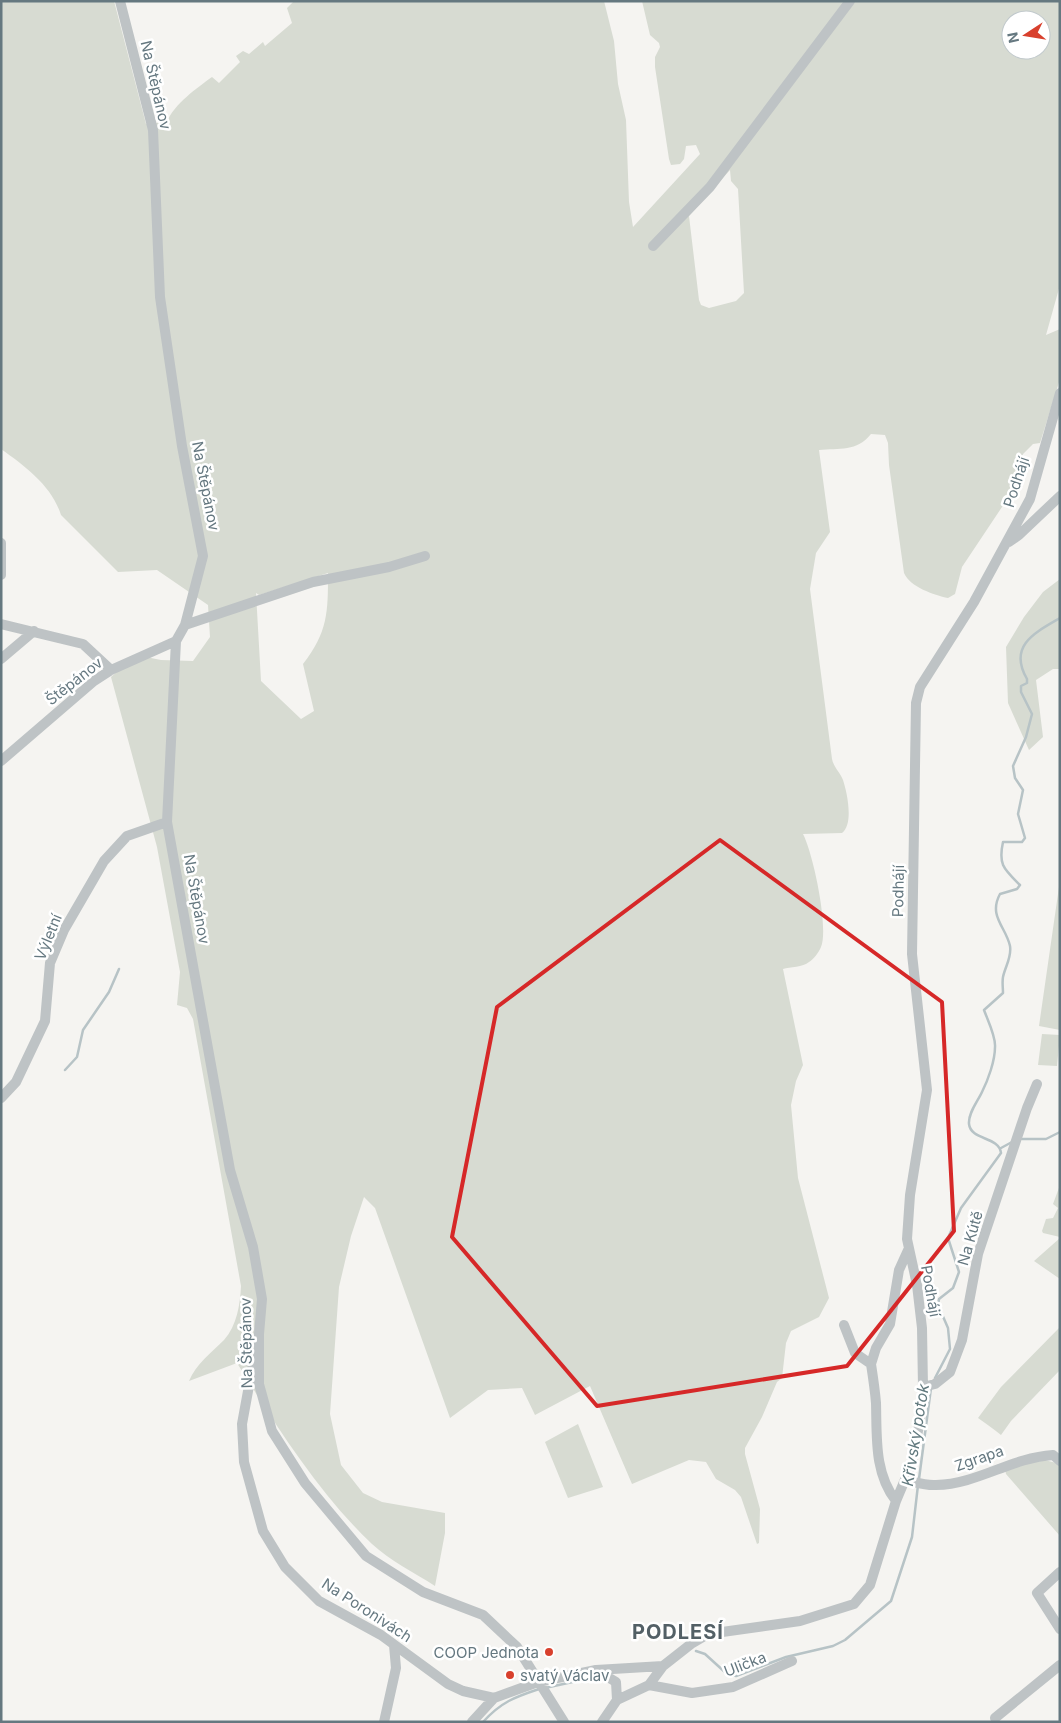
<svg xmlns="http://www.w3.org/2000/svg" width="1061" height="1723" font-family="Inter,sans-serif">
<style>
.green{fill:#d7dbd2;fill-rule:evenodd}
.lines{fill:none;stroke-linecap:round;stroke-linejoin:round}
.stream{stroke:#b7c3c6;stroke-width:2.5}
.street{stroke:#bec3c5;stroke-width:10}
.marked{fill:none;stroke:#d62828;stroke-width:4;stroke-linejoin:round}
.poi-dot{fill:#d8402d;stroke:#fff;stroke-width:2}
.labels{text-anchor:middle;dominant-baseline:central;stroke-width:5;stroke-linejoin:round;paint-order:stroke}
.street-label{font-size:15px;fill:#657880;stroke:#fff}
.poi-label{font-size:15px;fill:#657880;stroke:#fff;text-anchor:end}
.water-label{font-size:16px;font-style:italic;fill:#61797e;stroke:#fff}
.district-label{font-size:20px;font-weight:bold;letter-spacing:1px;fill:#536066;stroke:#fff}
</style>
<rect width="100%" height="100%" fill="#f5f4f1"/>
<path class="green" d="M1 1H114L146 124 167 122C174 104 197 88 212 77L219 83 240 62 236 56 243 51 249 54 263 42 265 46 292 23 287 8 294 1H604L614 41 618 84 626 120 629 202 633 227 700 154 696 145 686 146 684 159 680 164 671 165 669 159 655 67V57L660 47 659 43 650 35 642 1H1060V285L1046 335 1060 329V379L1040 443 1033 444 1023 454 1016 486 962 567 955 594 948 598C934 595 910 587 904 573L889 465 888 443 885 435 871 434C857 452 839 448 819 450L830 532 816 553 810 589 832 759C834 768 840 772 843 780 847 792 854 824 842 833L803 834C813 853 829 928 821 947 819 952 813 960 809 962 803 967 790 967 783 969L803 1065 796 1081 791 1105 798 1178 829 1298 819 1317 791 1331 786 1343 782 1378 777 1382 762 1417 745 1448V1454L760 1509 759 1543 757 1544 741 1497 735 1490 716 1479 706 1462 689 1460 632 1484 590 1386 535 1415 522 1388 488 1390 450 1418 375 1208 364 1197 351 1236 339 1287 330 1414 341 1465 363 1493 382 1502 445 1513V1533L435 1586C415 1573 389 1560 372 1544 319 1494 275 1424 237 1363L189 1381C196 1364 211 1353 224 1340 237 1325 240 1305 241 1286L193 1019 187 1008 177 1005 180 972 157 847 111 677 136 655 161 660 193 661 210 637 208 605 157 570 118 572 61 515C52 486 25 466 1 449ZM1011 20H1041V50H1011ZM730 170 731 181 738 189 744 293 736 301 709 308 701 305 699 300 689 216ZM328 573C328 612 328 632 303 664L314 711 301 719 261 681 256 593 259 595Z
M1060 579V669H1053L1036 680 1043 737 1029 750 1008 703 1006 647 1024 617 1043 592Z
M1060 880V1030L1039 1026Z
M1042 1034 1060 1035 1057 1066 1038 1065Z
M1060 1185V1237L1043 1233 1042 1231 1046 1219 1053 1218 1058 1208 1053 1204Z
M1060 1238V1279L1034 1261Z
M1060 1327V1370L1011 1421 1001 1435C994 1429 986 1424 978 1418L1001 1387Z
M578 1424 603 1487 568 1498 545 1442Z
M1041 1459 1060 1464V1536L1006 1474 1005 1470Z"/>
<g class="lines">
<path class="stream" d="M65 1070 77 1057 83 1030 109 992 119 969
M1022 1139H1046L1060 1132
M1001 1148 1012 1142
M935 1378 950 1349 948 1328 938 1305 939 1299 953 1288 959 1272 948 1238 961 1208 1001 1153C999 1136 971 1141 969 1124 968 1113 978 1101 982 1092 988 1080 995 1061 995 1047 996 1037 988 1021 984 1010L1003 993C1003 988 1002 982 1003 977 1005 967 1012 957 1010 946 1006 927 988 916 1000 894L1017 889 1020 885C1004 869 998 865 1003 842H1022L1025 838 1018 814 1023 790 1015 778 1013 766 1026 737 1032 714 1021 692V686L1027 683V679C1008 646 1034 633 1060 618
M919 1479 931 1388
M696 1651 705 1654 727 1674 736 1676 786 1657 833 1646 845 1640 891 1601 912 1537 918 1485
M545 1688 600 1676
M483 1722C501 1702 515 1697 539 1689"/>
<path class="street" d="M120 1 153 130 160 297 182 446 203 556 185 625 176 641 167 822 230 1170 253 1247 262 1299 259 1334V1384L272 1431 305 1483 366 1556 423 1592 483 1615 517 1647 564 1722
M653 246 710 187 850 1
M1009 542 1019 535 1060 496
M1 543V575
M1 624 83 644 111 670
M185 625 313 582 389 567 425 556
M1 659 34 631
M1 761 94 681 111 670 176 641
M1 1098 16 1082 45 1021 50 963 64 930 104 861 127 836 167 822
M844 1325 855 1353 871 1364C873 1377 875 1390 876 1403 877 1437 874 1473 896 1501
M255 1353 242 1424 244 1462 263 1531 285 1567 319 1601 381 1635 448 1684 463 1691 494 1698
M871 1364 876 1348 890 1324 899 1270 909 1248
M923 1387 935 1384 950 1372 962 1340 978 1254 1027 1108 1037 1084
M905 1480C915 1482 926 1486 936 1485 978 1484 1010 1458 1053 1455L1060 1461
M1060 1572 1037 1593 1060 1629
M596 1670 616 1682 617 1700
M649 1685 692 1693 733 1687 792 1661
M617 1700 649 1685 663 1666 691 1644 708 1634 800 1621 854 1604 870 1585 896 1501 912 1463 920 1420 923 1387 922 1328 917 1285 907 1239 910 1195 927 1090 912 954 916 703 920 687 974 602 1030 499 1060 393
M995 1718 1060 1665
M384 1722 396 1668 394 1645
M472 1722 494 1698 538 1682 596 1670 663 1666
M602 1722 617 1700"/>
</g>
<path class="marked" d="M720 840 942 1002 954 1231 847 1366 597 1406 452 1237 497 1007Z"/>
<g class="poi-dot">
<circle cx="549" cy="1652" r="5"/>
<circle cx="510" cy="1675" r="5"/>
</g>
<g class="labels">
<g class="street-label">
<text transform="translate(156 85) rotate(77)">Na Štěpánov</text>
<text transform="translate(1016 482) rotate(-72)">Podhájí</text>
<text transform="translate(206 486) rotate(79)">Na Štěpánov</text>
<text transform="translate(74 681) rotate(-38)">Štěpánov</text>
<text transform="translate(898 891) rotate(-89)">Podhájí</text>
<text transform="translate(197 899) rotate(80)">Na Štěpánov</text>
<text transform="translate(48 937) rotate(-68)">Výletní</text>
<text transform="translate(970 1238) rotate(-74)">Na Kútě</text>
<text transform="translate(931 1291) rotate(80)">Podhájí</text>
<text transform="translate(246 1343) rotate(-91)">Na Štěpánov</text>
<text transform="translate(979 1458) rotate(-19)">Zgrapa</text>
<text transform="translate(367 1610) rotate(33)">Na Poronivách</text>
<text transform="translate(745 1664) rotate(-21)">Ulička</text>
</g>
<g class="poi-label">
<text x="539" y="1652">COOP Jednota</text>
<text x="520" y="1675" text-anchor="start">svatý Václav</text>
</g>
<g class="water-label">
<text transform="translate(915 1435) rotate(-81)">Křivský potok</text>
</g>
<g class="district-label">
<text x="678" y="1632">PODLESÍ</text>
</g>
</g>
<rect width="1061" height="1723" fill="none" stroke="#657880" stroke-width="5"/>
<g transform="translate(1026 35) rotate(258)"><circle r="24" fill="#ffffff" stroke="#c1c9cc"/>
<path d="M0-4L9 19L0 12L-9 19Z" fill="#d8402d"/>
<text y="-8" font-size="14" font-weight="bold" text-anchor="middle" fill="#657880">N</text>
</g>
</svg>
